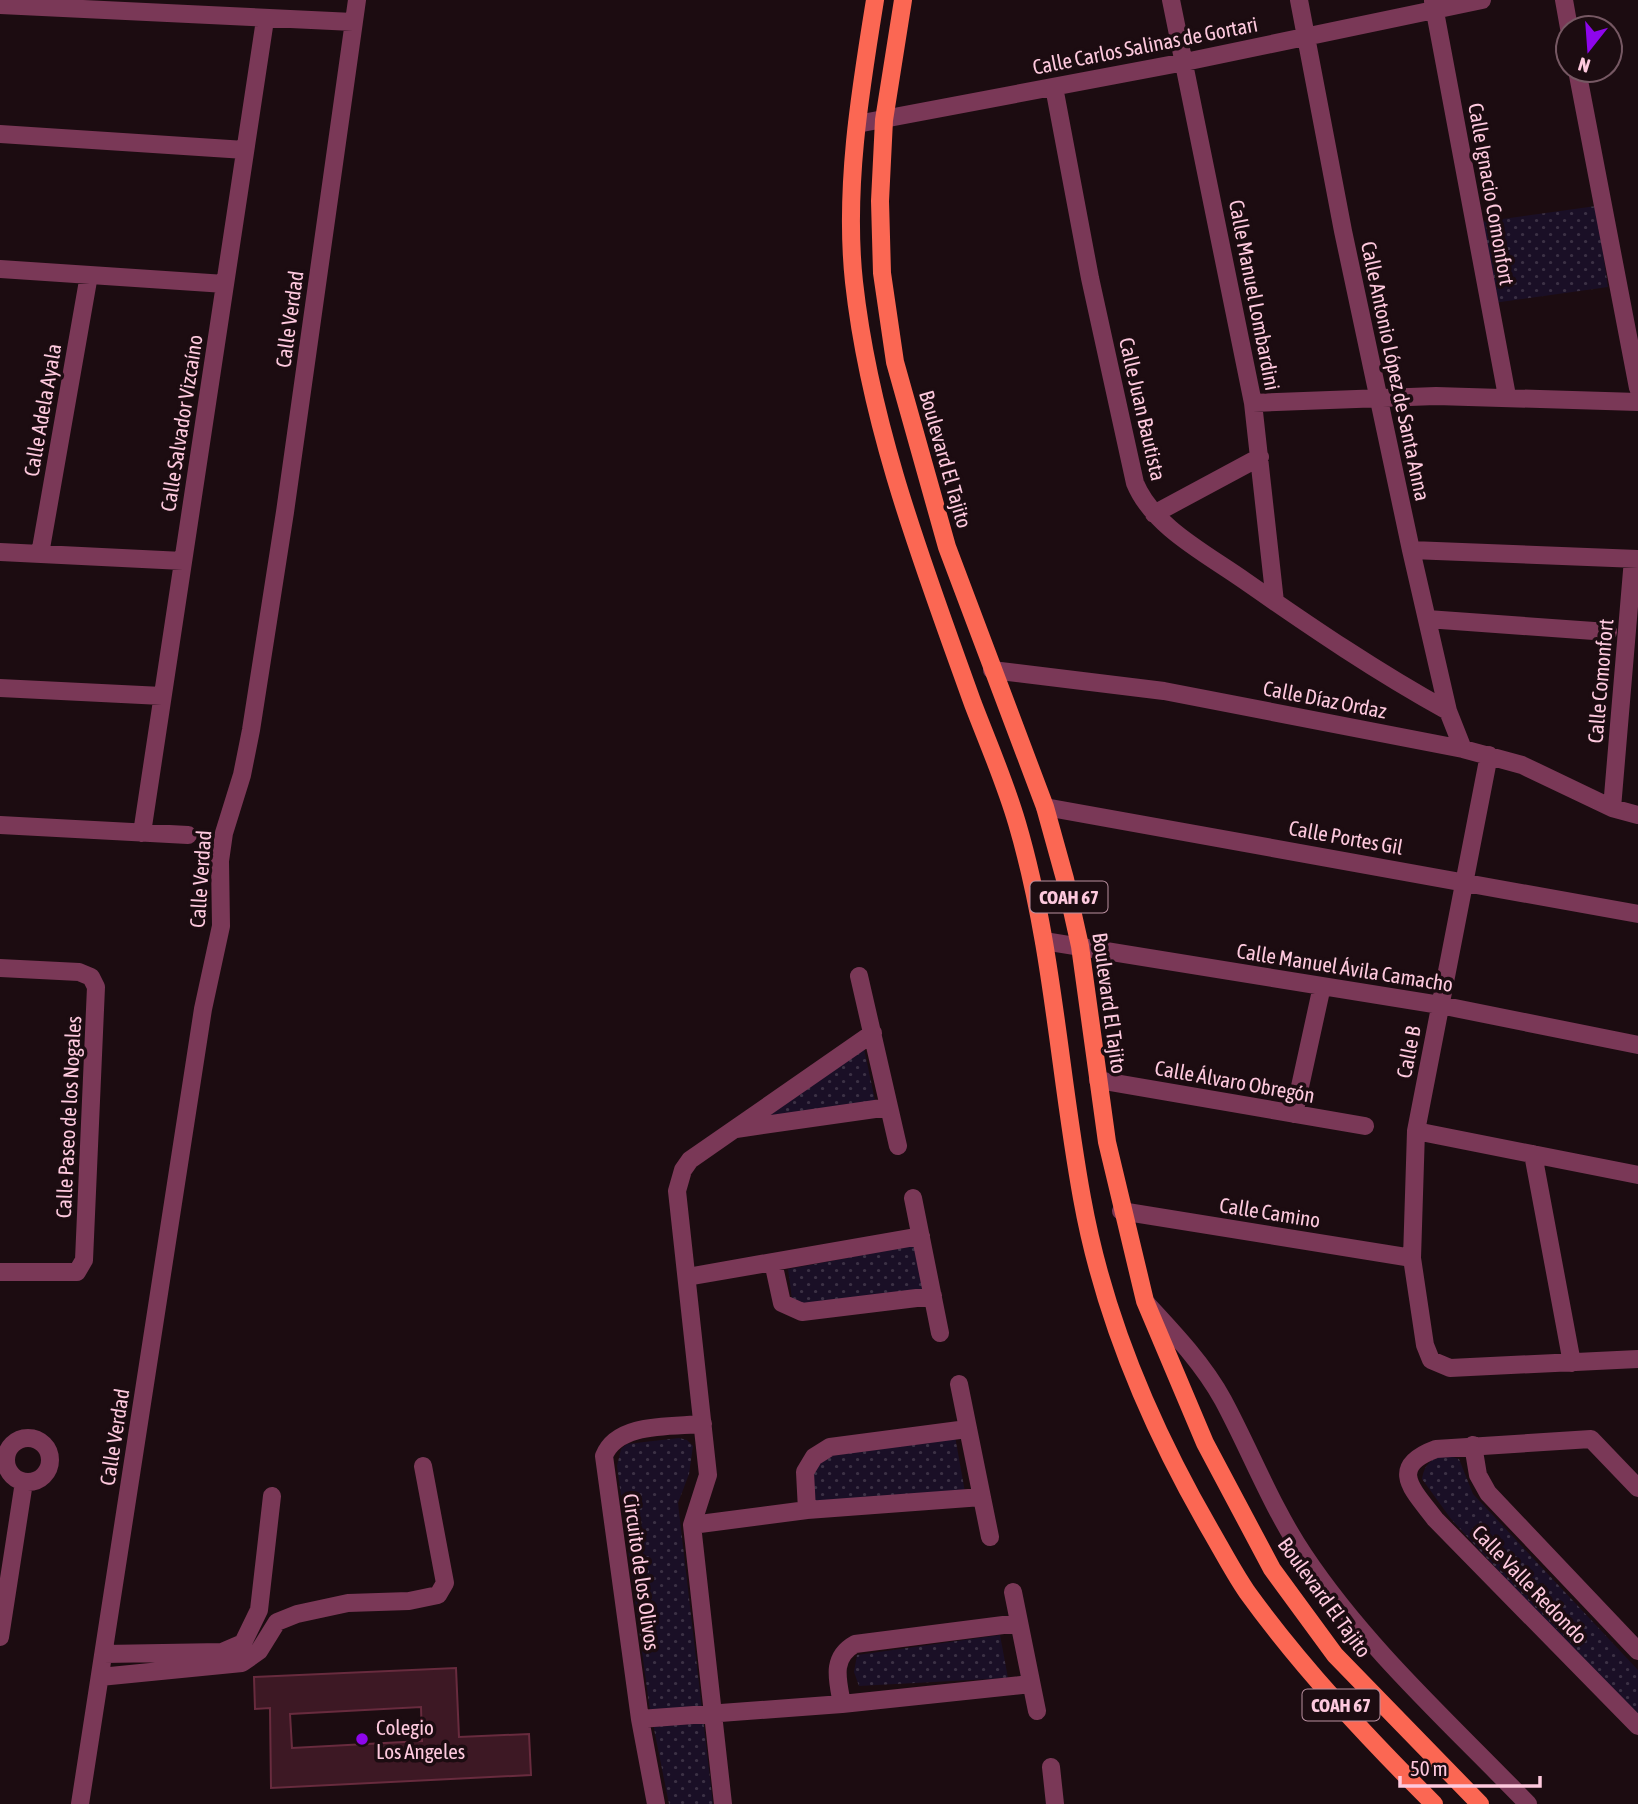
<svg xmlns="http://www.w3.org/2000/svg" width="1638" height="1804" font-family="'Asap Condensed',sans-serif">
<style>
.grass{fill:url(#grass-dots)}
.building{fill:#3d1824;stroke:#682b3e;stroke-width:2;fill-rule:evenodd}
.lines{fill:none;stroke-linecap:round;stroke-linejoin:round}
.minor{stroke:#7a3857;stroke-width:18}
.major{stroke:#fb6753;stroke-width:18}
.poi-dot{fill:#8e06ec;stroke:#1c0c11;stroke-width:2.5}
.labels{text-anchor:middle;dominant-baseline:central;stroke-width:7;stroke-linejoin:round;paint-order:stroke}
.shield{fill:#1c0c11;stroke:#ba90a0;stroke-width:2}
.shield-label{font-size:19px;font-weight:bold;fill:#fec9de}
.street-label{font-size:21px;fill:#fec9de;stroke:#1c0c11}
.poi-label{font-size:21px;fill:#fec9de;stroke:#1c0c11;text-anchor:start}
</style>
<defs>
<pattern id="grass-dots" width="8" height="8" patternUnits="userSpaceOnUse" patternTransform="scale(1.75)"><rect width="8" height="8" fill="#1a0f26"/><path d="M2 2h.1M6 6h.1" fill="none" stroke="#3c3145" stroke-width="1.8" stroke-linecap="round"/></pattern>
</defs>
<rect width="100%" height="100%" fill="#1c0c11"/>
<path class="grass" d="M1596 206 1608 287 1493 303 1481 222Z
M863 1044 876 1105 755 1122Z
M916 1245 926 1291 804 1304 792 1299 788 1269Z
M955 1436 965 1492 811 1504C809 1483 808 1469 828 1456Z
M679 1438 687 1440 693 1446 689 1474 678 1503 713 1804H669L649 1704 617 1466 621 1449 627 1444Z
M1446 1455 1459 1459 1473 1494 1638 1670V1723L1451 1519 1422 1479C1424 1464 1432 1458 1446 1455Z
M1000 1635 1008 1678 859 1686 854 1672 857 1655Z"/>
<path class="building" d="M456 1668 459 1737 529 1734 531 1775 271 1788 270 1708 255 1709 254 1677ZM421 1707 422 1741 292 1748 290 1714Z"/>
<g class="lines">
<path class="minor" d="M1171 0 1253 403 1275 602
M1299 0 1343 231 1411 550 1448 711 1463 749
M1564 0 1569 28
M1433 1 1507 396
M0 5 353 22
M1577 70 1638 388
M1054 87 1090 278 1135 483C1153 527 1207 554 1245 581 1311 627 1377 672 1448 711
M857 124 1185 62 1482 0
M0 134 245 150
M0 269 225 284
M1253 403 1436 396 1638 402
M1154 514 1260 457
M1411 550 1638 559
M0 552 183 561
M40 554 89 275
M1427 619 1608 632
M992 670 1164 691 1463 749 1522 765 1612 808 1638 815
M0 688 162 696
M1489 755 1416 1131 1412 1258 1425 1345 1431 1360 1450 1368 1638 1359
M1045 807 1638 914
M1612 808 1633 559
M0 825 188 835
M142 833 265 20
M1044 941 1440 1005 1638 1045
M0 968 79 972 91 977 96 987 84 1260 77 1272H0
M859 976 898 1146
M1098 1080 1365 1126
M1294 1114 1322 986
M736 1129 889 1107
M1416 1131 1638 1175
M1533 1154 1572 1363
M913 1198 940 1333
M1121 1211 1412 1258
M773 1262 782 1303 802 1312 933 1296
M687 1277 921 1236
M1147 1304C1174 1333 1204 1365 1223 1400 1251 1452 1271 1506 1304 1555 1366 1648 1451 1724 1528 1804
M959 1384 990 1537
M6 1460a22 22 0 1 1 44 0a22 22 0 1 1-44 0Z
M1473 1445 1478 1475 1488 1493 1638 1651
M1638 1488 1591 1439 1436 1449C1387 1467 1413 1490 1435 1519L1638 1726
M807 1510 805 1472 814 1457 830 1447 967 1429
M692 1525 807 1510 982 1497
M1013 1592 1037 1711
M0 1637 24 1482
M104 1654 222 1652 243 1643 259 1610 272 1496
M100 1677 242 1663 259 1651 277 1622 297 1614 348 1603 409 1601 438 1595 445 1583 423 1466
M842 1704C838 1681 830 1658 855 1644L1019 1623
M640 1719 842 1704 1031 1684
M1051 1767 1055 1804
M80 1804 203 1009 221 926 220 861 224 833 242 775 251 730 285 512 357 0
M656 1804 640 1719 604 1456C617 1422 672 1427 703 1424
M723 1804 692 1525 708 1475 677 1191 683 1170 690 1160 873 1033"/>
<path class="major" d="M875 0C860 92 844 189 854 282 870 428 924 567 973 704 988 743 1005 782 1017 823 1053 945 1059 1073 1082 1198 1103 1315 1152 1430 1212 1533 1223 1552 1234 1573 1247 1592 1302 1668 1368 1738 1434 1804
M903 0 884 120 880 201 882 273 895 362 947 547 1045 807 1065 879 1080 946 1107 1142 1145 1301 1205 1443 1272 1569 1335 1655 1480 1804"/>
</g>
<circle class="poi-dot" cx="362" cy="1739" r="7"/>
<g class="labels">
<g class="shield">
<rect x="1030.5" y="881.5" width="77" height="31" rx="5"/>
<rect x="1302.5" y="1689.5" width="77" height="31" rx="5"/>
</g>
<g class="shield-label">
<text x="1069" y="897">COAH 67</text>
<text x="1341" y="1705">COAH 67</text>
</g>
<g class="street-label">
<text transform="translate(1145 45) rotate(-11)">Calle Carlos Salinas de Gortari</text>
<text transform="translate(1492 194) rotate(80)">Calle Ignacio Comonfort</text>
<text transform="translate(1255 295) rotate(79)">Calle Manuel Lombardini</text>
<text transform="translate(289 319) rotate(-82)">Calle Verdad</text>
<text transform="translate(1396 371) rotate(78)">Calle Antonio López de Santa Anna</text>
<text transform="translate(1143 409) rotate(77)">Calle Juan Bautista</text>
<text transform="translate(42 410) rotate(-80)">Calle Adela Ayala</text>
<text transform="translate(181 423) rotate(-81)">Calle Salvador Vizcaíno</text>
<text transform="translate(946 459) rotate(74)">Boulevard El Tajito</text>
<text transform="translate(1600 681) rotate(-85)">Calle Comonfort</text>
<text transform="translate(1325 699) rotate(11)">Calle Díaz Ordaz</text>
<text transform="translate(1346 837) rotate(10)">Calle Portes Gil</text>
<text transform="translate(200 879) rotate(-86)">Calle Verdad</text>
<text transform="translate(1345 967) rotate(9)">Calle Manuel Ávila Camacho</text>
<text transform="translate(1110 1003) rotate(82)">Boulevard El Tajito</text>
<text transform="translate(1408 1052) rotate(-79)">Calle B</text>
<text transform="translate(1235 1081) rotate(10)">Calle Álvaro Obregón</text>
<text transform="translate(68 1117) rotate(-87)">Calle Paseo de los Nogales</text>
<text transform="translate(1270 1212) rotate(9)">Calle Camino</text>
<text transform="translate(114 1437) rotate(-81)">Calle Verdad</text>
<text transform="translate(642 1572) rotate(82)">Circuito de los Olivos</text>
<text transform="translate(1530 1584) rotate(46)">Calle Valle Redondo</text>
<text transform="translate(1325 1597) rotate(54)">Boulevard El Tajito</text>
</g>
<g class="poi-label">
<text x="376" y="1727">Colegio<tspan x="376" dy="24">Los Angeles</tspan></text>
</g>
</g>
<g transform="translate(1589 49) rotate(197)"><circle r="33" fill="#1c0c11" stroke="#765863" stroke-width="2"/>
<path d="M0-5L12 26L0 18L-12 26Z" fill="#8e06ec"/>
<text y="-10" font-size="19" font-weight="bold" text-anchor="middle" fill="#fec9de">N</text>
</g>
<path d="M1400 1776v10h140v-10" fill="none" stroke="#fec9de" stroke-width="3.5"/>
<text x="1410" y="1776" font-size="21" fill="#fec9de" stroke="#1c0c11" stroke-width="5" paint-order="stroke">50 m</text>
</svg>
